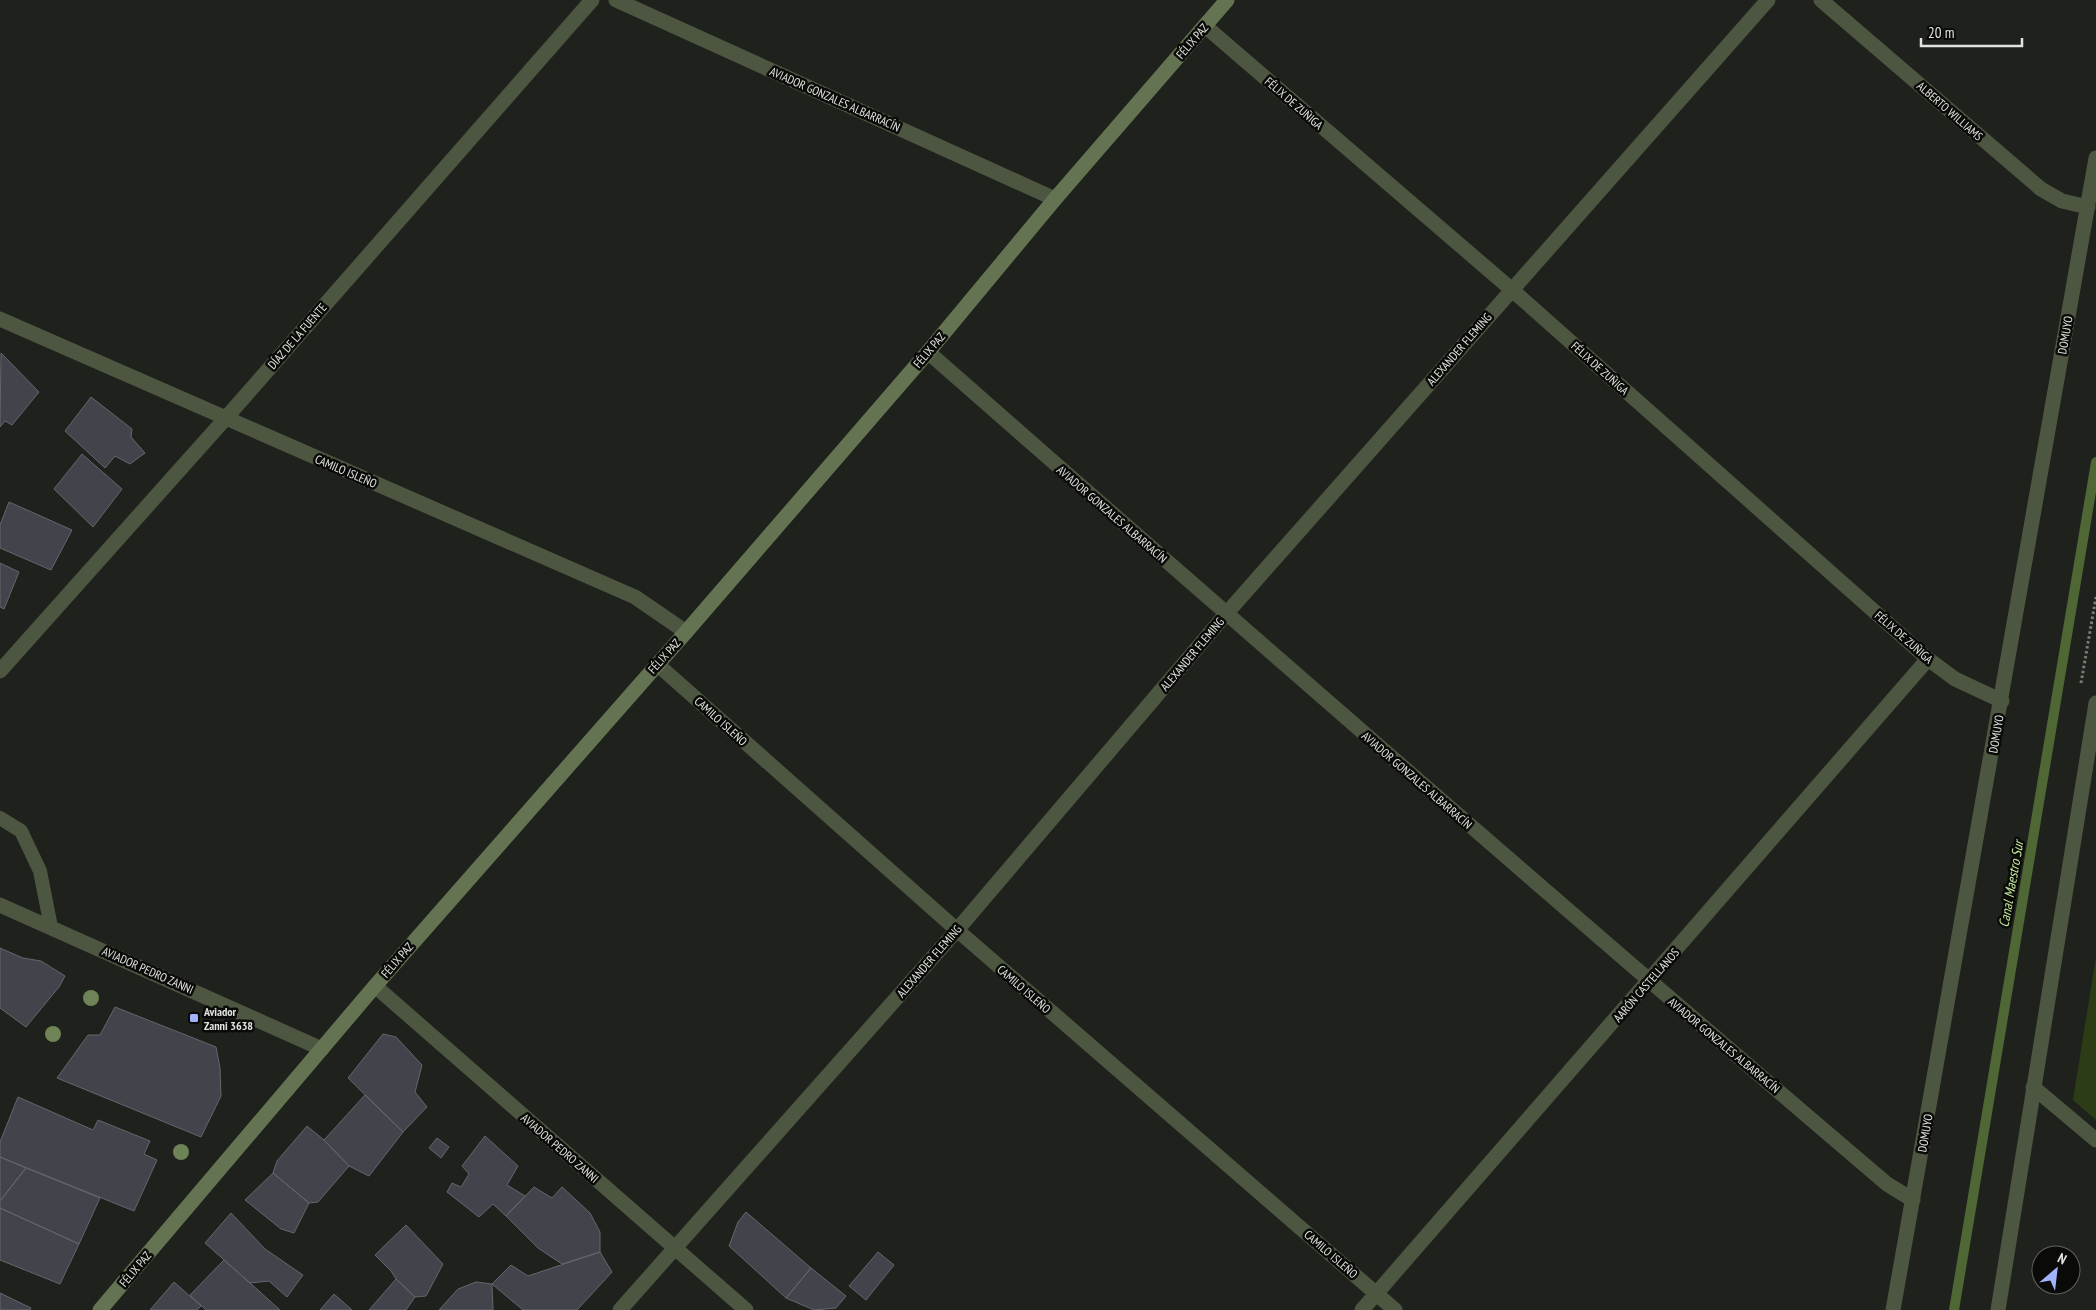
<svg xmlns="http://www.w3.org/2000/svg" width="2096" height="1310" font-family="'PT Sans Narrow',sans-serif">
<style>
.green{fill:#2c3d15}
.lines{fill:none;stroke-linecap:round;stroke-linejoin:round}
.stream{stroke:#4f6635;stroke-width:10}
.building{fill:#42444b;stroke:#64666e}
.path{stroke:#7a7d77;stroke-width:3;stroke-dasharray:2.5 2.5;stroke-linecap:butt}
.service{stroke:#4c5641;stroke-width:14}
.minor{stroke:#4c5641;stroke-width:15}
.secondary{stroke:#647453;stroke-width:15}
.tree{fill:#6e8356}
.poi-dot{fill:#a1b3fd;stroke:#0a0b08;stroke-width:2}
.labels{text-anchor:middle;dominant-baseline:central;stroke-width:5;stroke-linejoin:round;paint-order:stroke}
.street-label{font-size:12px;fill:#e0e3de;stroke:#0a0b08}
.poi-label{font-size:12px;font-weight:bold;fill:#e0e3de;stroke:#0a0b08;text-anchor:start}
.water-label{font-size:14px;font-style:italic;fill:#c6eb9e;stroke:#0a0b08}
</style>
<rect width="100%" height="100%" fill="#1f221c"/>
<path class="green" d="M2096 957V1120L2073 1100Z"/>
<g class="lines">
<path class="stream" d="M1954 1310 2096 462"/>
</g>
<path class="building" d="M1 353 39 392 12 425 5 421 0 427Z
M91 397 132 429 131 437 145 453 130 464 115 456 105 468 65 431Z
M82 454 122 489 93 527 54 489Z
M9 502 72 530 51 570 0 548V525Z
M0 563 19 572 4 609 0 607Z
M0 948 23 958 41 961 65 976 59 987 26 1027 0 1008Z
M115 1007 216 1047 220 1068 221 1096 201 1137 57 1078 88 1035H100Z
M383 1034 396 1037 422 1065 415 1092 427 1107 403 1132 348 1078Z
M365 1095 403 1132 369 1176 349 1166 324 1140Z
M18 1097 93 1130 98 1120 150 1141 144 1154 157 1160 134 1211 0 1157V1142Z
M307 1126 324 1140 349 1166 318 1202 309 1203 273 1173 277 1161Z
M485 1136 518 1166 507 1185 525 1196 506 1216 493 1204 479 1217 447 1192 452 1183 461 1187 469 1174 462 1166Z
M437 1138 449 1147 441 1158 429 1148Z
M0 1157 26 1168 0 1201Z
M26 1168 100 1198 79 1244 0 1208V1201Z
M273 1173 309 1203 294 1233 281 1229 245 1200Z
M534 1187 552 1198 562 1187 590 1213 600 1232V1252L562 1264 538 1248 506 1216Z
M0 1208 79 1244 60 1284 0 1260Z
M746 1212 811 1268 786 1298 729 1246 738 1222Z
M231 1213 265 1249 303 1275 287 1297 269 1281 250 1283 205 1243Z
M406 1225 443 1264 426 1296 415 1297 396 1279 391 1271 375 1255Z
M600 1252 612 1272 577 1310H523L492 1284 511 1265 528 1276Z
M878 1252 894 1265 866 1300 849 1286Z
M224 1260 250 1283 280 1310H206L190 1295Z
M811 1268 846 1296 836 1308 814 1310 786 1298Z
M396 1279 415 1297 406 1310H369Z
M174 1282 201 1306 197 1310H150Z
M476 1282 492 1284 493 1310H439L458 1289Z
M0 1293 31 1308 30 1310H0Z
M334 1294 352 1310H320Z"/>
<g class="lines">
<path class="path" d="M2081 683 2096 597"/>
<path class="service" d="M0 818 21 831 40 871 51 927"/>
<path class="minor" d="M616 0 1055 199
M1821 0 2041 189 2062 201 2088 207
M1205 26 1511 289 1928 659 1955 679 2002 701
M0 319 635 597 686 632
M928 352C1246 631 1565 910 1887 1184L1913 1200
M657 664 957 930 1395 1310
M0 671 225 419 592 0
M0 905 322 1049
M375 986 746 1310
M2033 1087 2096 1140
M620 1310 957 930 1226 614 1768 0
M1362 1310 1928 659
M1893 1310 2096 158
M1998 1310 2096 703"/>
<path class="secondary" d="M100 1310 375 986 686 632 928 352 1055 199 1227 0"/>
</g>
<g class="tree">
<circle cx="91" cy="998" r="8"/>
<circle cx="53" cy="1034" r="8"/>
<circle cx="181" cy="1152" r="8"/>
</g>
<rect class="poi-dot" x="189" y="1013" width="10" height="10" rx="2.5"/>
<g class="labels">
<g class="street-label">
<text transform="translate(1192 41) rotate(-49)">FÉLIX PAZ</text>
<text transform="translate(835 99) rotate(24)">AVIADOR GONZALES ALBARRACÍN</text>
<text transform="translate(1294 103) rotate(41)">FÉLIX DE ZUÑIGA</text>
<text transform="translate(1950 111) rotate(41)">ALBERTO WILLIAMS</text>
<text transform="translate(2065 335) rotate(-80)">DOMUYO</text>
<text transform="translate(297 336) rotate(-49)">DÍAZ DE LA FUENTE</text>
<text transform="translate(1459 349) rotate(-49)">ALEXANDER FLEMING</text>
<text transform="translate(929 350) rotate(-50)">FÉLIX PAZ</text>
<text transform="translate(1600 368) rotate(42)">FÉLIX DE ZUÑIGA</text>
<text transform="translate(346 471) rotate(23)">CAMILO ISLEÑO</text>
<text transform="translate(1112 514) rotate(41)">AVIADOR GONZALES ALBARRACÍN</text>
<text transform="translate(1904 637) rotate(41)">FÉLIX DE ZUÑIGA</text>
<text transform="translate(1192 654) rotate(-50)">ALEXANDER FLEMING</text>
<text transform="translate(664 656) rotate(-48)">FÉLIX PAZ</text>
<text transform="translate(721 721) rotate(42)">CAMILO ISLEÑO</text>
<text transform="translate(1996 734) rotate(-80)">DOMUYO</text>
<text transform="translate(1417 780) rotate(41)">AVIADOR GONZALES ALBARRACÍN</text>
<text transform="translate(397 960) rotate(-49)">FÉLIX PAZ</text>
<text transform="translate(929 961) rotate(-49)">ALEXANDER FLEMING</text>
<text transform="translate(148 970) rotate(24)">AVIADOR PEDRO ZANNI</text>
<text transform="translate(1646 985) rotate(-49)">AARÓN CASTELLANOS</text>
<text transform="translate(1024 989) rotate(41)">CAMILO ISLEÑO</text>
<text transform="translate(1724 1045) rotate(40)">AVIADOR GONZALES ALBARRACÍN</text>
<text transform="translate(1925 1133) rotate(-80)">DOMUYO</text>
<text transform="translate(560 1148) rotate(41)">AVIADOR PEDRO ZANNI</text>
<text transform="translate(1331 1254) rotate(41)">CAMILO ISLEÑO</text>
<text transform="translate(135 1269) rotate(-50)">FÉLIX PAZ</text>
</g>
<g class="poi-label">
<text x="204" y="1011">Aviador<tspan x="204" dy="14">Zanni 3638</tspan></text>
</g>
<g class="water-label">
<text transform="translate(2011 884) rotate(-80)">Canal Maestro Sur</text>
</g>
</g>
<g transform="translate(2056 1270) rotate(28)"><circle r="24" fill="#0a0b08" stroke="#60615e"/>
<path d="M0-4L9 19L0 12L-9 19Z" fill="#a1b3fd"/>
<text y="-8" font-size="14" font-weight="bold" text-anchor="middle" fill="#e0e3de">N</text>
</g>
<path d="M1921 38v8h101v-8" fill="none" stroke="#e0e3de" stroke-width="2.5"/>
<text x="1928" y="38" font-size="15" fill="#e0e3de" stroke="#0a0b08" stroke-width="4" paint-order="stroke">20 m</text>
</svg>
